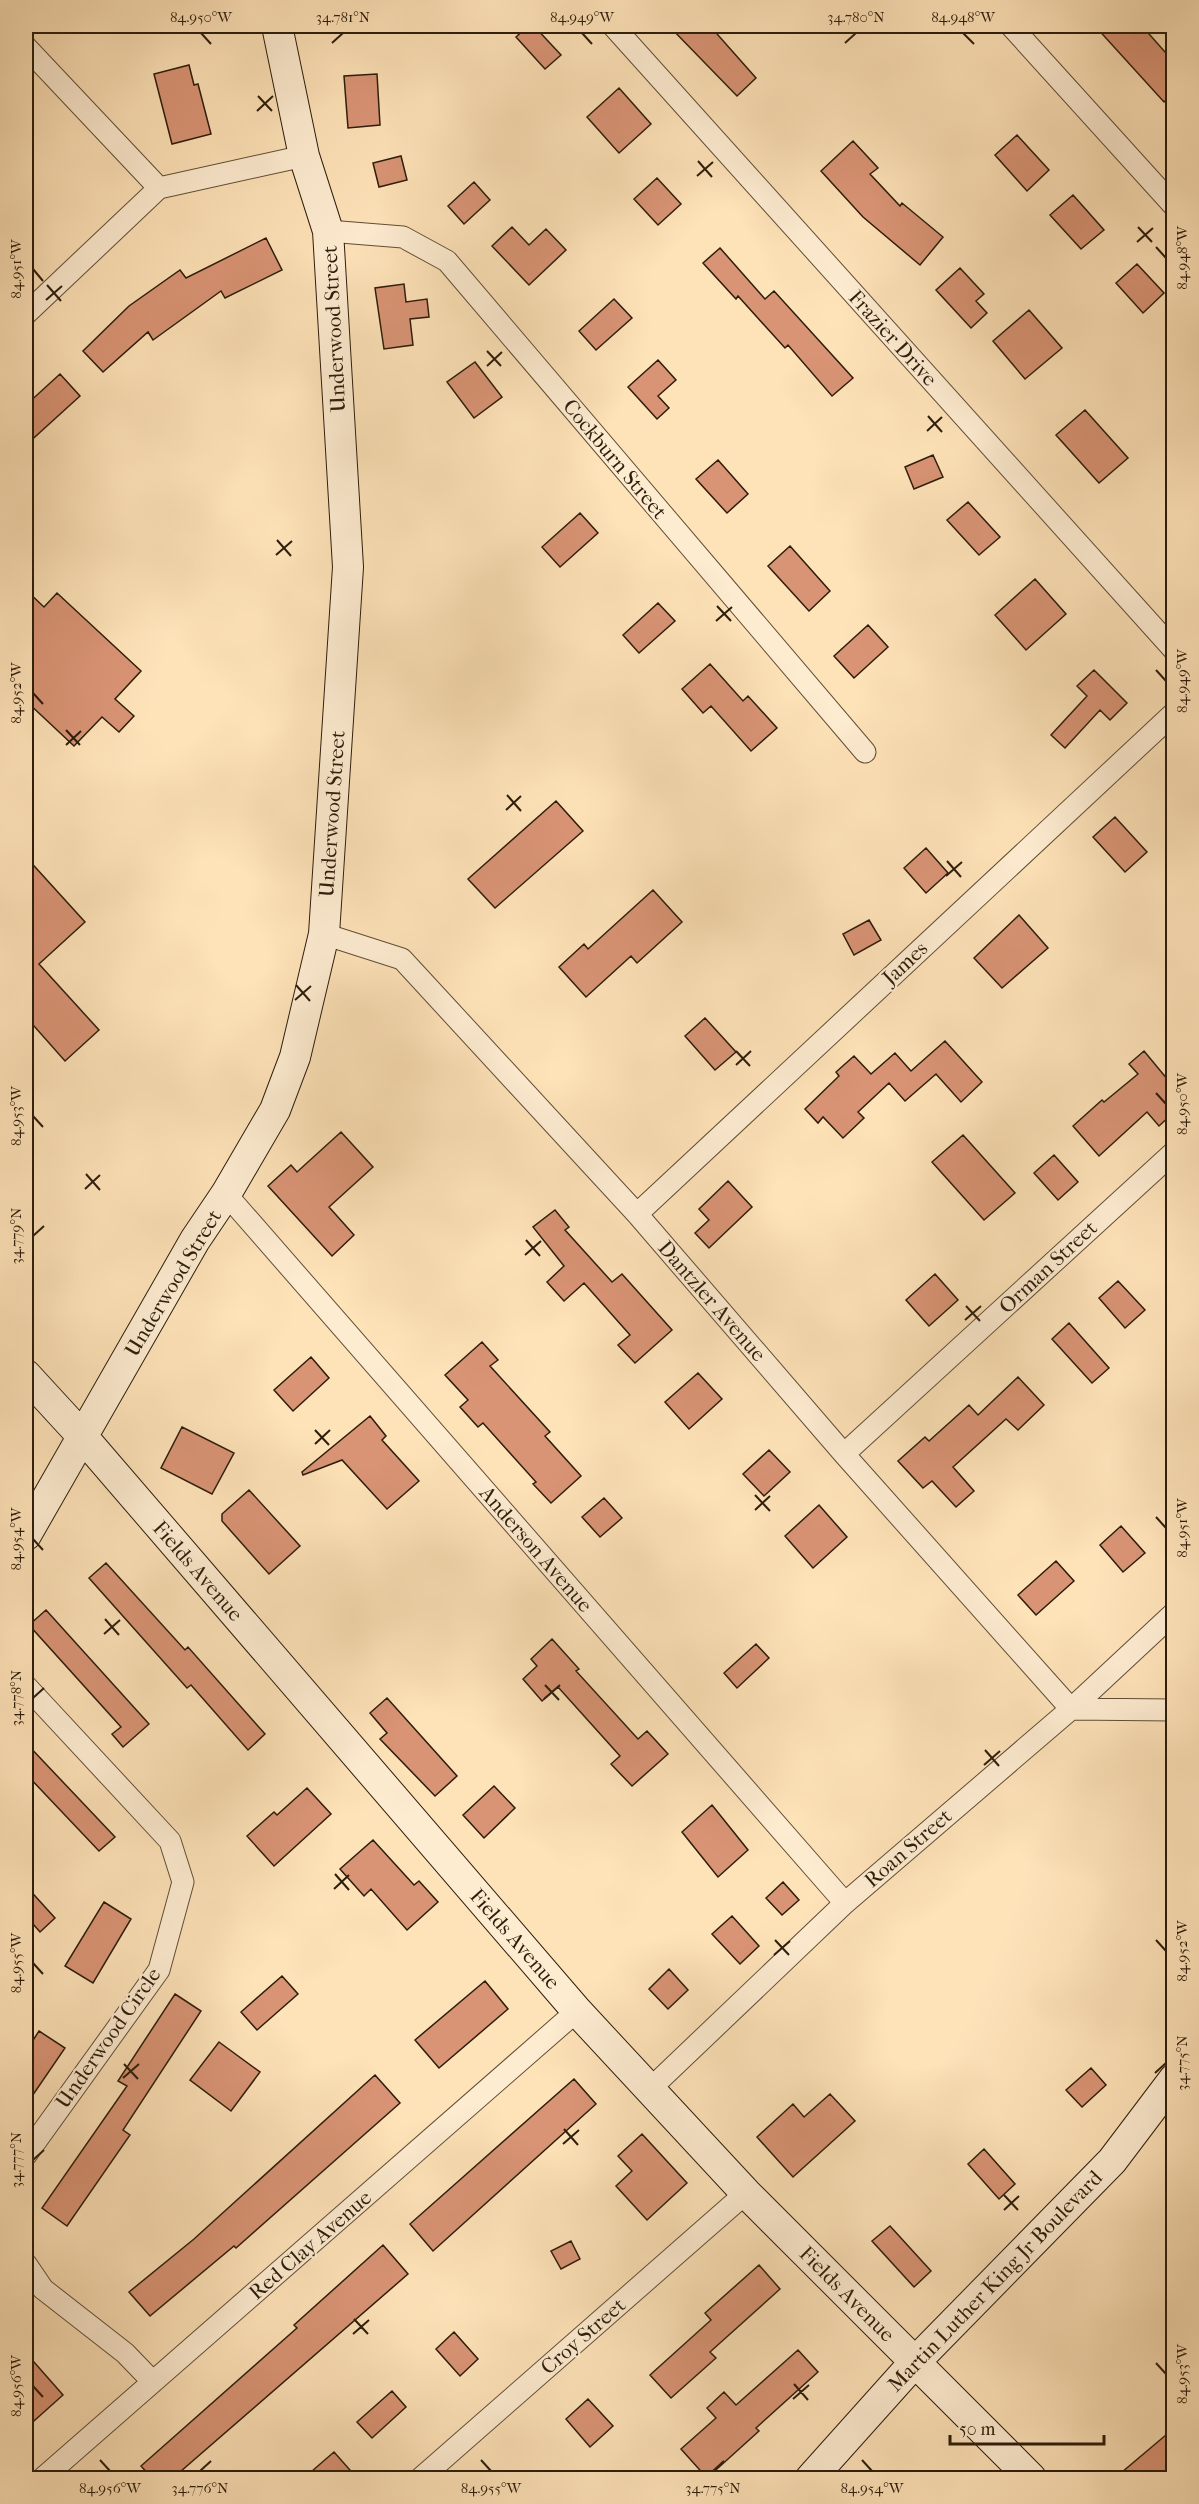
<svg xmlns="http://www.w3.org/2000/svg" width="1199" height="2504" font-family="'IM FELL French Canon',serif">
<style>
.building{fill:#d99475;stroke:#2c1d0b;stroke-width:1.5}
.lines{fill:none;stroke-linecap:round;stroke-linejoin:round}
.street-casing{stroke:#604e36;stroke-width:23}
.secondary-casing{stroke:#2c1d0b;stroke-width:32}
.street{stroke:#feecd1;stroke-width:21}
.secondary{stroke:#feecd1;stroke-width:30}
.ticks{fill:none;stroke:#2c1d0b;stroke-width:2}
.labels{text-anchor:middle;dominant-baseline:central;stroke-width:4.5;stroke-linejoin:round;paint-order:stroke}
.street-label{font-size:21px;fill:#2c1d0b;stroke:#feecd1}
.neatline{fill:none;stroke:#2c1d0b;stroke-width:2}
.ticks-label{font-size:15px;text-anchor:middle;fill:#2c1d0b}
</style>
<rect width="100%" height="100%" fill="#fee2b8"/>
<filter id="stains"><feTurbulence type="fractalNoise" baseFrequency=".00333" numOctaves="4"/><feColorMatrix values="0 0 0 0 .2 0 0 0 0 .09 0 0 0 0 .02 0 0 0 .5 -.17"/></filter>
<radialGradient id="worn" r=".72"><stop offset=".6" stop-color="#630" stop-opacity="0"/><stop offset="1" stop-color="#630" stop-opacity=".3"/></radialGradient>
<path class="building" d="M528 26H534L561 55 545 69 516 37Z
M669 26H710L756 78 737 96Z
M1095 26H1142L1173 61V93L1164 102Z
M189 65 194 85 198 84 211 134 172 144 154 74Z
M377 74 380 125 348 128 344 76Z
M619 88 651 124 619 153 587 117Z
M1017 135 1049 170 1027 191 995 155Z
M853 141 878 168 870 174 900 206 902 203 943 237 920 265 863 217 821 171Z
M401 156 407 180 379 187 373 163Z
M657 178 681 204 658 225 634 199Z
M474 182 490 200 464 224 448 206Z
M1073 195 1104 230 1081 249 1050 215Z
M512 227 529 245 546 229 566 250 529 285 492 246Z
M266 238 282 270 225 298 221 291 153 340 148 332 103 372 83 351 129 306 180 270 186 278Z
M720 248 765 299 774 291 853 378 832 396 788 345 785 348 738 296 736 299 703 263Z
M1137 264 1164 293 1143 313 1116 283Z
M960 268 984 294 976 301 987 313 971 328 936 290Z
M404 284 406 302 427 299 429 317 410 319 413 345 384 349 375 288Z
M614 299 632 318 596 350 579 331Z
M1029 310 1062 348 1025 379 993 341Z
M658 360 676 380 658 396 669 408 657 419 628 387Z
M475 362 502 397 474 418 447 382Z
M60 374 80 396 26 445V405Z
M1085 410 1128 458 1099 483 1056 435Z
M933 455 943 477 914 489 905 467Z
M718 460 748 494 727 513 696 479Z
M968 502 1000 537 979 555 947 520Z
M580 513 598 533 560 567 542 547Z
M790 546 830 591 809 611 768 566Z
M1035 579 1066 614 1026 650 995 615Z
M26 590 44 607 57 593 141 671 115 699 134 716 119 732 102 717 74 746 26 701Z
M658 603 675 621 639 653 623 635Z
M868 625 888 647 854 678 834 656Z
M710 664 743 701 748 696 777 728 751 751 711 706 703 713 682 689Z
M1094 670 1127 703 1110 720 1100 710 1065 748 1051 735 1087 696 1077 686Z
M556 801 583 831 495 908 468 879Z
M1115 817 1147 852 1125 872 1093 837Z
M926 848 948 873 926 893 904 868Z
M26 857 85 922 39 964 99 1030 65 1061 26 1017Z
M653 890 682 922 637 963 631 956 586 997 559 967 584 944 588 949Z
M1019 915 1048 948 1002 988 974 958Z
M869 920 881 940 854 955 843 934Z
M705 1018 736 1052 715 1070 685 1036Z
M945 1041 982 1082 961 1102 936 1074 905 1101 889 1083 858 1112 864 1118 843 1138 823 1117 818 1123 805 1109 839 1076 836 1072 854 1056 871 1074 895 1053 911 1071Z
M1144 1051 1173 1086V1113L1159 1126 1147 1112 1099 1156 1073 1126 1102 1100 1104 1102 1138 1074 1129 1064Z
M341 1132 373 1167 329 1207 354 1235 332 1256 268 1186 291 1165 297 1172Z
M963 1135 1015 1193 984 1220 932 1162Z
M1054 1155 1078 1182 1058 1200 1034 1173Z
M728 1181 752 1207 709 1248 695 1233 709 1220 699 1209Z
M555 1210 569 1227 565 1230 612 1282 622 1274 672 1330 635 1363 618 1345 630 1335 584 1283 564 1301 547 1282 564 1266 533 1227Z
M935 1274 958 1300 929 1326 906 1300Z
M1118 1281 1145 1310 1125 1328 1099 1298Z
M1069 1323 1109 1368 1092 1383 1052 1339Z
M482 1342 498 1360 490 1366 550 1432 545 1436 581 1476 551 1503 533 1484 536 1482 483 1423 478 1427 460 1407 468 1400 445 1375Z
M311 1357 329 1378 293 1411 274 1390Z
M698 1373 722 1399 689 1429 665 1402Z
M1018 1377 1044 1405 1018 1430 1006 1419 953 1467 974 1491 956 1507 932 1481 923 1488 898 1461 925 1437 929 1441 969 1405 978 1415Z
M370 1416 386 1436 382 1440 419 1481 387 1509 342 1460 303 1475 302 1472Z
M182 1427 234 1453 212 1494 161 1468Z
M769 1450 790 1472 764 1496 743 1474Z
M249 1490 300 1546 269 1574 222 1521V1514Z
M604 1498 622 1518 600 1537 582 1517Z
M819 1505 847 1537 813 1568 785 1536Z
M1121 1526 1145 1553 1123 1572 1100 1545Z
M1056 1561 1074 1581 1036 1615 1018 1595Z
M106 1563 185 1650 188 1647 265 1734 248 1750 191 1685 187 1688 89 1578Z
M46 1610 149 1724 123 1747 112 1734 121 1727 29 1625Z
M552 1639 579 1669 576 1671 638 1739 647 1731 668 1754 632 1786 611 1764 620 1756 558 1687 542 1701 523 1679 537 1666 531 1659Z
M756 1644 769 1658 737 1688 724 1673Z
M387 1698 457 1776 435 1796 380 1739 387 1733 370 1713Z
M26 1743 115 1837 99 1851 26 1774Z
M494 1786 515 1808 484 1838 463 1815Z
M307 1788 331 1814 274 1866 247 1836 274 1812 277 1815Z
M712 1805 748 1850 718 1877 682 1832Z
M373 1840 414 1885 419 1881 438 1902 407 1930 371 1889 364 1896 340 1869Z
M783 1882 799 1900 782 1915 766 1898Z
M26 1886 55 1918 40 1932 26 1916Z
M104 1902 131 1919 93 1983 65 1966Z
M732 1916 759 1946 740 1964 712 1934Z
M669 1969 688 1990 668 2009 649 1989Z
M282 1976 298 1994 257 2030 241 2012Z
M485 1981 508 2009 439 2068 415 2040Z
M175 1994 201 2011 123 2130 130 2135 67 2226 42 2208 127 2086 118 2081Z
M39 2031 65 2048 26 2105V2051Z
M219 2042 260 2072 231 2111 190 2080Z
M1091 2068 1106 2085 1082 2107 1066 2090Z
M375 2075 400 2103 236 2248 234 2246 150 2316 129 2292 194 2239Z
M574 2079 596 2104 433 2251 410 2224Z
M830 2094 855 2121 793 2177 757 2137 793 2104 804 2117Z
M642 2134 687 2183 647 2220 616 2186 632 2171 618 2156Z
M984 2149 1015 2184 999 2199 968 2164Z
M890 2226 931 2271 914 2287 872 2241Z
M571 2241 580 2259 561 2269 551 2251Z
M383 2245 408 2274 173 2478H152L141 2466 297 2328 294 2325Z
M759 2265 780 2289 710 2352 716 2358 671 2398 650 2375 711 2320 705 2313Z
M454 2332 478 2359 460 2376 436 2349Z
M798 2350 818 2372 756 2428 759 2431 707 2478 681 2449 716 2418 707 2408 724 2392 736 2405Z
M26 2353 63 2395 26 2428Z
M392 2391 406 2407 372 2438 357 2422Z
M588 2399 613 2426 590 2447 566 2419Z
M1173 2429V2468L1161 2478H1115Z
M334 2452 357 2478H304Z"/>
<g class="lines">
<defs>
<path id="street" d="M613 26 1174 650
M1011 26 1174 206
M26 47 159 188
M328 231 403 237 447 261 865 752
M26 314 159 188 304 156
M324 934 402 959 637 1214 844 1454 1071 1709 1174 1710
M226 1194 845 1903
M637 1214 1174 713
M844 1454 1174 1152
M26 1686 170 1841 183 1882 159 1970 26 2155
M649 2090 845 1903 1071 1709 1174 1613
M26 2264 43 2289 125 2353 153 2382
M43 2478 577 2011
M421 2478 746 2193"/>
<path id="secondary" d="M26 1375 82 1436 577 2011 746 2193 1031 2478
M26 1535 195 1240 226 1194 275 1110 295 1057 324 934 348 567 328 231 304 156 277 26
M811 2478 914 2363 1112 2161 1174 2079"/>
</defs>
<use href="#street" class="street-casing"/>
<use href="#secondary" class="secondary-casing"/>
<use href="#street" class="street"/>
<use href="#secondary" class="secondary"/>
</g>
<path class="ticks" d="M201 33 211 44M582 33 592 44M963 33 974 44M332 43 343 33M845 43 856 33M258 96 272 111M257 111 273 96M698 161 712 177M697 176 713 162M1138 227 1152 242M1137 242 1153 228M1156 247 1166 258M33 269 43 281M47 285 61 301M46 300 62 286M487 351 501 366M487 366 502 352M928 416 942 432M927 431 942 417M277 540 291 556M276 555 292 541M717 606 731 621M716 621 732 607M1156 670 1166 681M33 693 43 704M66 730 80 745M66 745 81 731M507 795 521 811M506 810 521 796M947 861 961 877M946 876 962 862M296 985 310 1001M295 1000 311 986M736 1051 750 1066M736 1065 751 1051M1156 1093 1166 1104M33 1116 43 1127M86 1174 100 1190M85 1189 100 1175M33 1236 44 1226M526 1240 540 1256M525 1255 541 1241M966 1306 980 1321M965 1320 981 1306M315 1430 329 1445M315 1444 330 1430M755 1495 770 1511M755 1510 770 1496M1156 1517 1166 1528M33 1539 43 1550M105 1619 119 1635M104 1634 120 1620M545 1685 559 1700M33 1698 44 1688M544 1699 560 1685M985 1750 999 1766M984 1765 1000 1751M335 1874 349 1890M334 1889 349 1875M775 1940 789 1955M1156 1940 1166 1951M774 1955 790 1941M33 1963 43 1974M124 2064 138 2079M1155 2073 1166 2063M123 2078 139 2064M564 2129 578 2145M563 2144 579 2130M33 2160 44 2150M1004 2195 1018 2210M1004 2210 1019 2196M354 2319 368 2334M353 2334 369 2320M1156 2363 1166 2374M794 2384 808 2400M33 2386 43 2397M793 2399 809 2385M100 2460 110 2471M481 2460 491 2471M862 2460 872 2471M200 2471 211 2461M713 2471 724 2461"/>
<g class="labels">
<g class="street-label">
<text transform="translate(334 329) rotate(-93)">Underwood Street</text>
<text transform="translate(893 338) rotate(48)">Frazier Drive</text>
<text transform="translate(615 459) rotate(50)">Cockburn Street</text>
<text transform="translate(332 814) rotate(-86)">Underwood Street</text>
<text transform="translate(905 963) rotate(-43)">James</text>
<text transform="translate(1048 1267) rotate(-43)">Orman Street</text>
<text transform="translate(173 1283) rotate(-59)">Underwood Street</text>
<text transform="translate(712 1301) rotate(49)">Dantzler Avenue</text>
<text transform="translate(536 1549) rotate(49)">Anderson Avenue</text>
<text transform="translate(198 1571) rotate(49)">Fields Avenue</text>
<text transform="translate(908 1848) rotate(-41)">Roan Street</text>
<text transform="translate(515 1939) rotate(49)">Fields Avenue</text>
<text transform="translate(108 2038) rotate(-55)">Underwood Circle</text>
<text transform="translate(310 2245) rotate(-41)">Red Clay Avenue</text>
<text transform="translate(995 2281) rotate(-46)">Martin Luther King Jr Boulevard</text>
<text transform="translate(847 2294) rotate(45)">Fields Avenue</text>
<text transform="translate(583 2336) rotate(-41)">Croy Street</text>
</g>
</g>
<rect width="1199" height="2504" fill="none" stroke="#fee2b8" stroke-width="66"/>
<path d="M950 2435v9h154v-9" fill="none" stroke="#2c1d0b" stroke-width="3"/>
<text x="959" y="2435" font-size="18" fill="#2c1d0b" stroke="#feecd1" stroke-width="4.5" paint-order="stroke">50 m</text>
<rect x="33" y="33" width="1133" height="2438" class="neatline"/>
<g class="ticks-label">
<text x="201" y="22">84.950°W</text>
<text x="343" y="22">34.781°N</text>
<text x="582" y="22">84.949°W</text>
<text x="856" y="22">34.780°N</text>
<text x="963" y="22">84.948°W</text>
<text transform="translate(1182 258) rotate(-90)" y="5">84.948°W</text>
<text transform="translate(16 269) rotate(-90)" y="5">84.951°W</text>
<text transform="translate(1182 681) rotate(-90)" y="5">84.949°W</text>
<text transform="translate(16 693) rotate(-90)" y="5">84.952°W</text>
<text transform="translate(1182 1104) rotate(-90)" y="5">84.950°W</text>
<text transform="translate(16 1116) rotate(-90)" y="5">84.953°W</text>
<text transform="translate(16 1236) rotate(-90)" y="5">34.779°N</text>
<text transform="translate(1182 1528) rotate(-90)" y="5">84.951°W</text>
<text transform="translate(16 1539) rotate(-90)" y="5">84.954°W</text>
<text transform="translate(16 1698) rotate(-90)" y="5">34.778°N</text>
<text transform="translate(1182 1951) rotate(-90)" y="5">84.952°W</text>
<text transform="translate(16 1963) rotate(-90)" y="5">84.955°W</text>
<text transform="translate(1182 2063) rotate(-90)" y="5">34.775°N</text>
<text transform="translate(16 2160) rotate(-90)" y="5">34.777°N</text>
<text transform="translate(1182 2374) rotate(-90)" y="5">84.953°W</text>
<text transform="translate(16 2386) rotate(-90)" y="5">84.956°W</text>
<text x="110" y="2493">84.956°W</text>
<text x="200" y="2493">34.776°N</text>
<text x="491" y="2493">84.955°W</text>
<text x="713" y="2493">34.775°N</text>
<text x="872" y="2493">84.954°W</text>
</g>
<rect width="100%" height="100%" filter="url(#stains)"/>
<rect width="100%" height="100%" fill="url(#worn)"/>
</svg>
